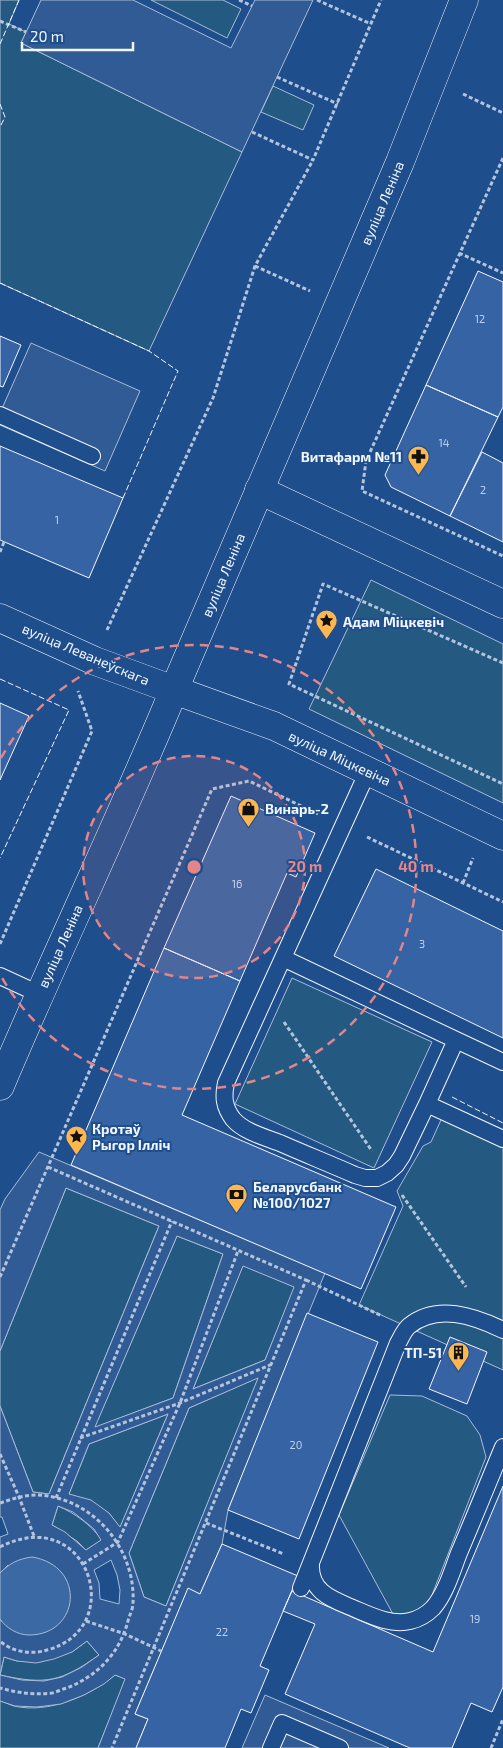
<svg xmlns="http://www.w3.org/2000/svg" width="503" height="1748" font-family="'Exo 2',sans-serif">
<style>
.green{fill:#245a82;stroke:#a8bbd7}
.parking{fill:#305b95;stroke:#a8bbd7;fill-rule:evenodd}
.water{fill:#3b69a3;stroke:#a8bbd7}
.building{fill:#3563a3;stroke:#f2f6ff}
.lines{fill:none;stroke-linecap:round;stroke-linejoin:round}
.service-casing{stroke:#f2f6ff;stroke-width:18}
.minor-casing{stroke:#f2f6ff;stroke-width:29}
.secondary-casing{stroke:#f2f6ff;stroke-width:29}
.primary-casing{stroke:#f2f6ff;stroke-width:29}
.path{stroke:#b3c4dc;stroke-width:3;stroke-dasharray:4 2.5;stroke-linecap:butt}
.service{stroke:#1f4e8c;stroke-width:16}
.minor{stroke:#1f4e8c;stroke-width:28}
.secondary{stroke:#1f4e8c;stroke-width:28}
.primary{stroke:#1f4e8c;stroke-width:28}
.fence{stroke:#f2f6ff;stroke-width:1;stroke-dasharray:6 2.5;stroke-linecap:butt}
.ring{fill:none;stroke:#e38589;stroke-width:2.5;stroke-dasharray:9 6}
.labels{text-anchor:middle;dominant-baseline:central;stroke-width:4;stroke-linejoin:round;paint-order:stroke}
.number-label{font-size:11px;fill:#c3d1e8}
.street-label{font-size:14px;fill:#f2f6ff;stroke:#1f4e8c}
.poi-label{font-size:14px;font-weight:bold;fill:#f2f6ff;stroke:#1f4e8c;text-anchor:start}
.centre{fill:#e38589;stroke:#1f4e8c;stroke-width:2.5}
.ring-label{font-size:15px;text-anchor:middle;font-weight:bold;fill:#e38589;stroke:#1f4e8c;stroke-width:4;stroke-linejoin:round;paint-order:stroke}
</style>
<rect width="100%" height="100%" fill="#1f4e8c"/>
<path class="green" d="M0 0H19L9 24 26 32 21 43 242 152 149 351 0 283Z
M151 0H223L241 9 227 38Z
M273 86 314 105 303 130 261 112Z
M371 580 503 644V803L309 709Z
M292 978 432 1042 374 1168 235 1104Z
M445 1111 503 1130V1370L359 1305 403 1206 397 1191 423 1146 431 1142Z
M66 1188 159 1226 49 1494 33 1492 0 1406V1351Z
M177 1236 223 1254 173 1398 94 1428Z
M243 1265 295 1287 265 1360 193 1389Z
M259 1377 166 1606 144 1597 129 1553 189 1408Z
M390 1395 422 1396 467 1416 480 1435 486 1457 423 1618 394 1616 339 1515Z
M168 1414 120 1528 109 1513 69 1494 89 1444Z
M58 1506C76 1514 90 1524 102 1540L86 1550 77 1541 52 1525Z
M87 1641 99 1655C61 1682 46 1685 0 1675L4 1657 17 1661 72 1652Z
M115 1675 126 1679 98 1748H0V1701C5 1702 10 1705 14 1706 48 1714 90 1696 115 1675Z"/>
<path class="parking" d="M41 0H133L231 48 255 0H313L242 152 21 43Z
M31 343 140 391 105 471 0 425V413Z
M39 1152 325 1273 228 1510 222 1544 200 1594 188 1589 135 1714 148 1719 136 1748H98L125 1679 115 1675 104 1684 84 1695 61 1704 37 1707 15 1706 0 1701V1619L2 1622 8 1565 0 1573V1537L8 1534 2 1517H0V1406L33 1492 49 1494 159 1226 66 1188 0 1351V1210L5 1199ZM177 1236 223 1254 173 1398 95 1427ZM243 1266 294 1287 265 1360 193 1389ZM258 1378 166 1606 144 1597 129 1553 189 1408ZM168 1414 120 1527 109 1513 91 1500 69 1494 89 1444ZM58 1506 73 1512 83 1520 94 1529 101 1540 86 1550 65 1532 52 1525ZM111 1560 117 1575 120 1590 119 1604 100 1599 99 1583 94 1570ZM87 1641 99 1655 82 1667 62 1677 44 1681 22 1680 0 1675 4 1657 17 1661 36 1663 54 1659 72 1652Z
M265 1695 389 1748H242Z"/>
<path class="water" d="M32 1557C87 1566 80 1635 29 1635 18 1635 6 1628 0 1619V1573C10 1563 18 1559 32 1557Z"/>
<path class="building" d="M478 271 503 282V407L498 417 426 385Z
M0 336 21 345 3 387 0 386Z
M426 385 498 417 450 516 391 487 385 475Z
M0 446 123 498 89 578 0 540Z
M482 452 503 463V542L450 516Z
M0 703 29 716 0 780Z
M231 796 315 833 296 877 287 873 240 981 164 948Z
M376 869 503 931V1038L334 956Z
M164 948 240 981 182 1115 396 1207 361 1289 71 1165Z
M307 1313 378 1342 299 1539 228 1510Z
M450 1337 487 1352 467 1404 429 1389Z
M503 1486V1687L492 1712 471 1703 452 1748H410L285 1694 315 1624 283 1611 292 1591 433 1652Z
M222 1544 298 1576 260 1666 269 1670 251 1713 241 1709 225 1748H136L148 1719 135 1714 188 1588 200 1594Z"/>
<g class="lines">
<defs>
<path id="service" d="M0 415 92 456
M368 771 226 1083C223 1097 224 1107 233 1119 244 1132 265 1137 280 1143 305 1154 330 1164 355 1175L365 1178H377L387 1173 396 1165 402 1156 427 1104 456 1040 503 1062
M283 958 456 1040
M0 976 39 994
M427 1104 503 1139
M311 1565C310 1590 329 1598 348 1606 368 1614 389 1626 410 1621 419 1619 427 1614 433 1608 446 1593 452 1571 459 1553 474 1518 488 1483 503 1447
M301 1588 398 1343C401 1338 404 1330 409 1326 437 1303 474 1316 503 1330
M271 1748 282 1723 340 1748"/>
<path id="minor" d="M0 618 95 661 174 690"/>
<path id="secondary" d="M259 490 503 604
M174 690 274 726 503 836"/>
<path id="primary" d="M0 1086C56 953 119 823 174 690L400 162 464 0"/>
</defs>
<use href="#service" class="service-casing"/>
<use href="#minor" class="minor-casing"/>
<use href="#secondary" class="secondary-casing"/>
<use href="#primary" class="primary-casing"/>
<path class="path" d="M239 0 252 6
M317 0 371 24
M0 21 26 32
M277 77 338 104
M463 94 503 113
M252 132 313 160 381 0
M503 158 366 461 362 491 503 556
M459 253 503 273
M255 266 310 291
M0 552 4 542
M107 630 213 398 255 266 313 160
M503 663 323 584 289 684 503 784
M367 837 503 902
M463 883 473 858
M0 944 92 731 78 691
M284 1022 372 1151
M48 1167 306 1280 112 1748
M402 1195 466 1287
M0 1277 212 789 249 781 318 814
M306 1280 382 1316
M80 1438 180 1403 270 1365
M0 1454 19 1497 34 1536
M56 1498 172 1221
M0 1503C12 1499 24 1495 37 1495 92 1497 136 1548 133 1603 133 1607 131 1613 129 1617 121 1652 99 1675 67 1688 62 1689 57 1692 52 1693 33 1695 19 1693 0 1688
M206 1523 284 1554
M0 1547C88 1502 129 1628 47 1650 32 1655 12 1652 0 1641
M83 1564 118 1542 180 1403 238 1251
M86 1621 125 1634 161 1651
M491 1748 503 1719"/>
<use href="#service" class="service"/>
<use href="#minor" class="minor"/>
<use href="#secondary" class="secondary"/>
<use href="#primary" class="primary"/>
<path class="fence" d="M0 44 19 0
M0 104 5 117 0 127
M0 283 149 351 178 371 123 498
M0 679 69 710 0 858
M452 1097 503 1123"/>
</g>
<circle cx="194" cy="867" r="111" fill="#e38589" fill-opacity=".12"/>
<g class="ring">
<circle cx="194" cy="867" r="111"/>
<path d="M1 758A222 222 0 1 1 1 976"/>
</g>
<defs>
<symbol id="pharmacy-pin" viewBox="-11 -11 22 30"><path d="M0 17L-7.5 6A9.5 9.5 0 1 1 7.5 6Z" fill="#ffb74d" stroke="#1f4e8c"/><path d="M-2-6h4v4h4v4h-4v4h-4v-4h-4v-4h4Z" fill="#111"/></symbol>
<symbol id="sight-pin" viewBox="-11 -11 22 30"><path d="M0 17L-7.5 6A9.5 9.5 0 1 1 7.5 6Z" fill="#ffb74d" stroke="#1f4e8c"/><path d="M0-6L1.8-2.2L6-1.7L2.9 1.2L3.7 5.4L0 3.3L-3.7 5.4L-2.9 1.2L-6-1.7L-1.8-2.2Z" fill="#111"/></symbol>
<symbol id="shop-pin" viewBox="-11 -11 22 30"><path d="M0 17L-7.5 6A9.5 9.5 0 1 1 7.5 6Z" fill="#ffb74d" stroke="#1f4e8c"/><path d="M-5-2.5h2.3a2.7 3.5 0 0 1 5.4 0H5L5.5 6h-11ZM-1.5-2.5h3a1.5 2.3 0 0 0-3 0Z" fill="#111"/></symbol>
<symbol id="bank-pin" viewBox="-11 -11 22 30"><path d="M0 17L-7.5 6A9.5 9.5 0 1 1 7.5 6Z" fill="#ffb74d" stroke="#1f4e8c"/><path d="M-6-4H6V4H-6ZM0-2.3a2.3 2.3 0 1 0 0 4.6a2.3 2.3 0 1 0 0-4.6Z" fill="#111"/></symbol>
<symbol id="building-pin" viewBox="-11 -11 22 30"><path d="M0 17L-7.5 6A9.5 9.5 0 1 1 7.5 6Z" fill="#ffb74d" stroke="#1f4e8c"/><path d="M-4-6H4V6H1V3H-1V6H-4ZM-2.5-4.3h1.7v1.8h-1.7ZM.8-4.3h1.7v1.8H.8ZM-2.5-1h1.7V.8h-1.7ZM.8-1h1.7V.8H.8Z" fill="#111"/></symbol>
</defs>
<g fill-rule="evenodd">
<use href="#pharmacy-pin" x="406" y="444" width="25" height="34"/>
<use href="#sight-pin" x="314" y="608" width="25" height="34"/>
<use href="#shop-pin" x="236" y="796" width="25" height="34"/>
<use href="#sight-pin" x="64" y="1124" width="25" height="34"/>
<use href="#bank-pin" x="224" y="1182" width="25" height="34"/>
<use href="#building-pin" x="446" y="1340" width="25" height="34"/>
</g>
<g class="labels">
<g class="number-label">
<text x="480" y="318">12</text>
<text x="444" y="442">14</text>
<text x="483" y="489">2</text>
<text x="57" y="519">1</text>
<text x="237" y="883">16</text>
<text x="422" y="943">3</text>
<text x="296" y="1444">20</text>
<text x="475" y="1618">19</text>
<text x="222" y="1631">22</text>
</g>
<g class="street-label">
<text transform="translate(382 203) rotate(-67)">вуліца Леніна</text>
<text transform="translate(223 575) rotate(-67)">вуліца Леніна</text>
<text transform="translate(86 654) rotate(23)">вуліца Леванеўскага</text>
<text transform="translate(340 758) rotate(25)">вуліца Міцкевіча</text>
<text transform="translate(60 946) rotate(-66)">вуліца Леніна</text>
</g>
<g class="poi-label">
<text x="402" y="456" text-anchor="end">Витафарм №11</text>
<text x="343" y="621">Адам Міцкевіч</text>
<text x="265" y="808">Винарь-2</text>
<text x="92" y="1128">Кротаў<tspan x="92" dy="16">Рыгор Ілліч</tspan></text>
<text x="253" y="1186">Беларусбанк<tspan x="253" dy="16">№100/1027</tspan></text>
<text x="442" y="1352" text-anchor="end">ТП-51</text>
</g>
</g>
<circle cx="194" cy="867" r="8" class="centre"/>
<g class="ring-label">
<text x="305" y="872">20 m</text>
<text x="416" y="872">40 m</text>
</g>
<path d="M22 42v8h111v-8" fill="none" stroke="#f2f6ff" stroke-width="2.5"/>
<text x="30" y="42" font-size="15" fill="#f2f6ff" stroke="#1f4e8c" stroke-width="4" paint-order="stroke">20 m</text>
</svg>
